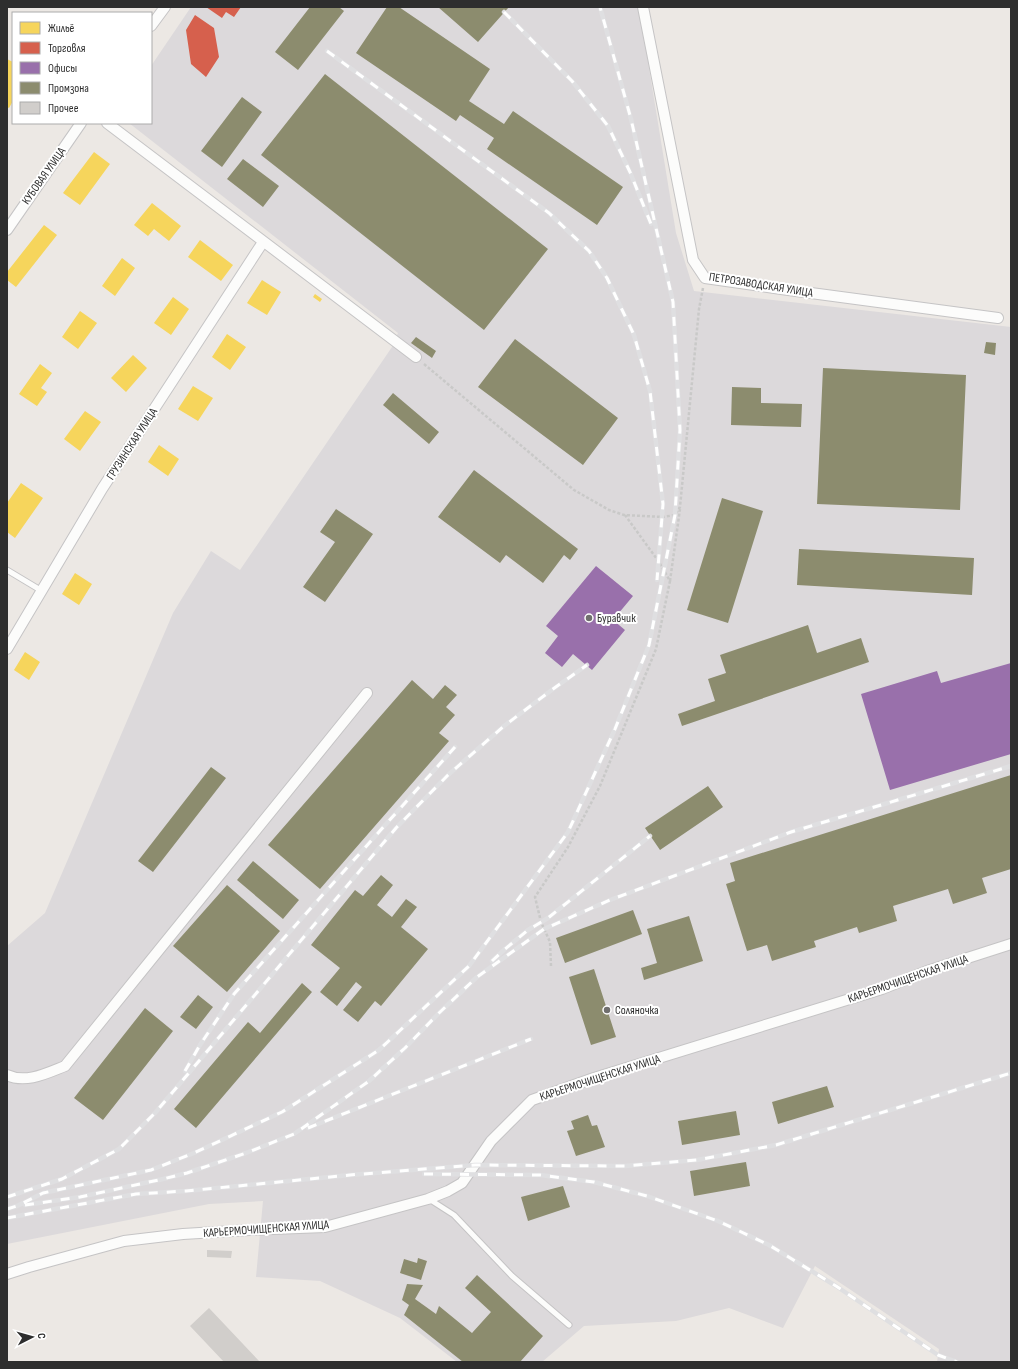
<svg xmlns="http://www.w3.org/2000/svg" width="1018" height="1369" font-family="'Sofia Sans Condensed',sans-serif">
<style>
.industrial{fill:#dcd9db}
.homes{fill:#f6d55c}
.shops{fill:#d6604d}
.offices{fill:#9970ab}
.industry{fill:#8c8c6e}
.building{fill:#d1cecb}
.lines{fill:none;stroke-linecap:round;stroke-linejoin:round}
.service-casing{stroke:#c5c4c5;stroke-width:7}
.minor-casing{stroke:#c5c4c5;stroke-width:12}
.path{stroke:#c9c9c8;stroke-width:2.5;stroke-dasharray:3 2;stroke-linecap:butt}
.service{stroke:#fcfcfb;stroke-width:5}
.minor{stroke:#fcfcfb;stroke-width:10}
.rail-casing{stroke:#dfdfe1;stroke-width:4.5}
.rail{stroke:#fff;stroke-width:3;stroke-dasharray:9;stroke-linecap:butt}
.poi-dot{fill:#706f6e;stroke:#fff;stroke-width:1.5}
.labels{text-anchor:middle;dominant-baseline:central;stroke-width:4;stroke-linejoin:round;paint-order:stroke}
.street-label{font-size:12px;fill:#2e2e2e;stroke:#fff}
.poi-label{font-size:12px;fill:#2e2e2e;stroke:#fff;text-anchor:start}
</style>
<rect width="100%" height="100%" fill="#ece8e4"/>
<path class="industrial" d="M191 7H639L676 233 694 291 1011 327V1362H937L939 1349 815 1266 783 1328 729 1308 676 1321 584 1326 542 1362H457L400 1318 320 1281 256 1277 263 1201 209 1204 7 1244V946L45 913 173 613 211 551 240 570 392 347 398 333 129 123H151V66Z"/>
<path class="homes" d="M7 59 13 62V101L9 108 7 107Z
M94 152 110 164 80 205 63 193Z
M152 203 181 226 169 241 154 229 148 236 134 225Z
M44 225 57 235 16 287 7 280V272Z
M200 240 233 265 221 281 188 257Z
M122 258 135 268 115 296 102 286Z
M262 280 281 292 267 315 247 303Z
M315 294 322 299 320 302 313 297Z
M173 297 189 309 171 335 154 323Z
M80 311 97 323 78 349 62 337Z
M227 334 246 347 230 370 212 357Z
M133 355 147 368 126 392 111 378Z
M40 364 52 373 41 388 47 392 37 406 19 394Z
M193 386 213 398 198 421 178 409Z
M85 411 101 422 80 451 64 439Z
M159 445 179 459 168 476 148 462Z
M21 483 43 498 15 538 7 532V503Z
M75 573 92 584 79 605 62 594Z
M25 652 40 662 29 680 14 670Z"/>
<path class="shops" d="M206 7H241L234 17 226 12 222 18Z
M195 15 214 28 219 57 206 77 191 64 186 30Z"/>
<path class="offices" d="M596 566 633 596 613 620 625 630 592 670 573 654 562 667 545 653 558 636 546 626Z
M1011 663V754L890 790 861 694 937 671 941 683Z"/>
<path class="industry" d="M310 7H339L344 11 298 70 275 52Z
M387 7H399L490 69 469 101 504 124 513 111 623 187 597 225 487 149 494 138 460 115 456 121 356 53Z
M438 7H509L478 42Z
M325 74 548 249 484 330 261 155Z
M242 97 262 112 222 167 201 151Z
M243 159 279 186 263 207 227 179Z
M416 337 436 351 432 358 411 343Z
M515 339 618 418 583 465 478 387Z
M986 342 996 343 995 355 984 353Z
M823 368 966 375 960 510 817 504Z
M732 387 761 388V403L802 404 801 427 731 425Z
M393 393 439 432 429 444 383 405Z
M474 470 578 549 570 560 564 555 543 583 506 555 500 563 438 517Z
M722 498 763 511 728 623 687 610Z
M336 509 373 534 325 602 303 587 335 542 320 532Z
M799 549 974 558 972 595 797 585Z
M808 625 817 653 861 638 869 662 682 726 678 714 715 701 708 679 726 673 720 655Z
M412 680 433 699 445 685 457 695 446 707 455 715 439 733 449 741 320 889 268 845Z
M211 767 226 778 153 872 138 861Z
M1011 775V869L982 878 987 893 953 904 948 889 893 906 897 921 859 933 857 927 814 941 816 947 772 961 767 945 747 951 726 884 735 881 730 863Z
M708 786 723 807 660 850 645 828Z
M253 861 299 900 283 919 237 880Z
M381 875 393 885 377 905 392 917 406 899 417 907 401 927 428 949 381 1006 375 1001 358 1022 343 1010 362 987 356 982 337 1006 320 992 340 968 311 945 355 890 363 896Z
M227 885 280 931 227 992 173 946Z
M633 910 642 934 565 963 556 938Z
M689 916 703 961 644 980 641 968 657 963 647 929Z
M594 969 616 1037 591 1045 569 977Z
M302 983 312 992 196 1128 174 1109 248 1022 260 1033Z
M198 995 213 1007 196 1029 180 1017Z
M145 1008 173 1031 103 1120 74 1098Z
M827 1086 834 1107 778 1124 772 1102Z
M736 1111 740 1135 682 1145 678 1121Z
M588 1115 592 1126 597 1125 605 1147 576 1156 567 1131 574 1129 571 1121Z
M746 1162 750 1186 694 1196 690 1171Z
M563 1186 570 1207 528 1221 521 1197Z
M418 1258 427 1261 421 1280 400 1273 404 1259 417 1263Z
M477 1275 543 1336 520 1362H463L404 1315 409 1305 402 1300 407 1284 423 1285 415 1299 436 1314 439 1306 472 1333 491 1312 465 1288Z"/>
<path class="building" d="M207 1250 232 1251 231 1258 207 1257Z
M209 1308 260 1362H224L190 1326Z"/>
<g class="lines">
<defs>
<path id="service" d="M7 570 42 591
M429 1199 454 1215 512 1276 569 1325"/>
<path id="minor" d="M643 7 693 260 705 278 781 289 998 318
M151 26 165 7
M107 123 416 357
M7 230 81 123
M7 649 102 489 263 242
M7 1075C26 1084 47 1073 65 1066L367 693
M7 1274 29 1267 124 1241 183 1234 250 1230 325 1227 428 1199 448 1191 462 1183 491 1141 532 1100 594 1078 882 989 927 971 1011 944"/>
</defs>
<use href="#service" class="service-casing"/>
<use href="#minor" class="minor-casing"/>
<path class="path" d="M424 364 574 490 609 510 624 515 663 517 675 515 680 507 699 309 703 288
M670 581 680 509
M551 966 550 942 541 922 535 897 568 847 600 786 656 649 670 581 659 562 625 515"/>
<use href="#service" class="service"/>
<use href="#minor" class="minor"/>
<defs>
<path id="rail" d="M504 12 572 81 608 126 630 172 651 224
M327 51 549 213 589 251 607 278 634 335 650 391 663 504 657 580
M492 961 505 949 528 930 548 918 650 836
M185 1071 200 1045 234 994 455 747
M308 1128 531 1039
M424 1174 540 1175 594 1182 647 1196 718 1221 769 1245 836 1286 938 1355 957 1362
M7 1197 62 1179 119 1149 155 1113 396 828 448 775 504 726 553 689 587 665
M25 1205 80 1197 163 1179 187 1173 246 1153 294 1134 369 1081 405 1048 439 1013 477 977 544 929 610 900 791 832 1011 766
M7 1209 17 1206 43 1193 151 1170 194 1153 282 1112 379 1050 469 966 568 832 615 729 649 645 675 515 680 430 673 302 631 119 600 7
M7 1218 136 1194 186 1191 350 1175 475 1165 625 1166 697 1160 776 1145 1011 1073"/>
</defs>
<use href="#rail" class="rail-casing"/>
<use href="#rail" class="rail"/>
</g>
<g class="poi-dot">
<circle cx="589" cy="618" r="4"/>
<circle cx="607" cy="1010" r="4"/>
</g>
<g class="labels">
<g class="street-label">
<text transform="translate(44 176) rotate(-55)">КУБОВАЯ УЛИЦА</text>
<text transform="translate(761 285) rotate(9)">ПЕТРОЗАВОДСКАЯ УЛИЦА</text>
<text transform="translate(132 444) rotate(-57)">ГРУЗИНСКАЯ УЛИЦА</text>
<text transform="translate(908 979) rotate(-19)">КАРЬЕРМОЧИЩЕНСКАЯ УЛИЦА</text>
<text transform="translate(600 1078) rotate(-18)">КАРЬЕРМОЧИЩЕНСКАЯ УЛИЦА</text>
<text transform="translate(266 1229) rotate(-4)">КАРЬЕРМОЧИЩЕНСКАЯ УЛИЦА</text>
</g>
<g class="poi-label">
<text x="597" y="618">Буравчик</text>
<text x="615" y="1010">Соляночка</text>
</g>
</g>
<rect width="1018" height="1369" fill="none" stroke="#2e2e2e" stroke-width="16"/>
<rect x="12" y="12" width="140" height="112" fill="#ffffff" stroke="#ababab"/>
<rect x="20" y="22" width="20" height="12" fill="#f6d55c" stroke="#ababab"/>
<text x="48" y="32" font-size="12" fill="#2e2e2e">Жильё</text>
<rect x="20" y="42" width="20" height="12" fill="#d6604d" stroke="#ababab"/>
<text x="48" y="52" font-size="12" fill="#2e2e2e">Торговля</text>
<rect x="20" y="62" width="20" height="12" fill="#9970ab" stroke="#ababab"/>
<text x="48" y="72" font-size="12" fill="#2e2e2e">Офисы</text>
<rect x="20" y="82" width="20" height="12" fill="#8c8c6e" stroke="#ababab"/>
<text x="48" y="92" font-size="12" fill="#2e2e2e">Промзона</text>
<rect x="20" y="102" width="20" height="12" fill="#d1cecb" stroke="#ababab"/>
<text x="48" y="112" font-size="12" fill="#2e2e2e">Прочее</text>
<g transform="translate(32 1337) rotate(84)" stroke="#ffffff" stroke-width="3" paint-order="stroke">
<path d="M0-3L7 15L0 10L-7 15Z" fill="#2e2e2e"/>
<text y="-6" font-size="11" font-weight="bold" text-anchor="middle" fill="#2e2e2e">С</text>
</g>
</svg>
